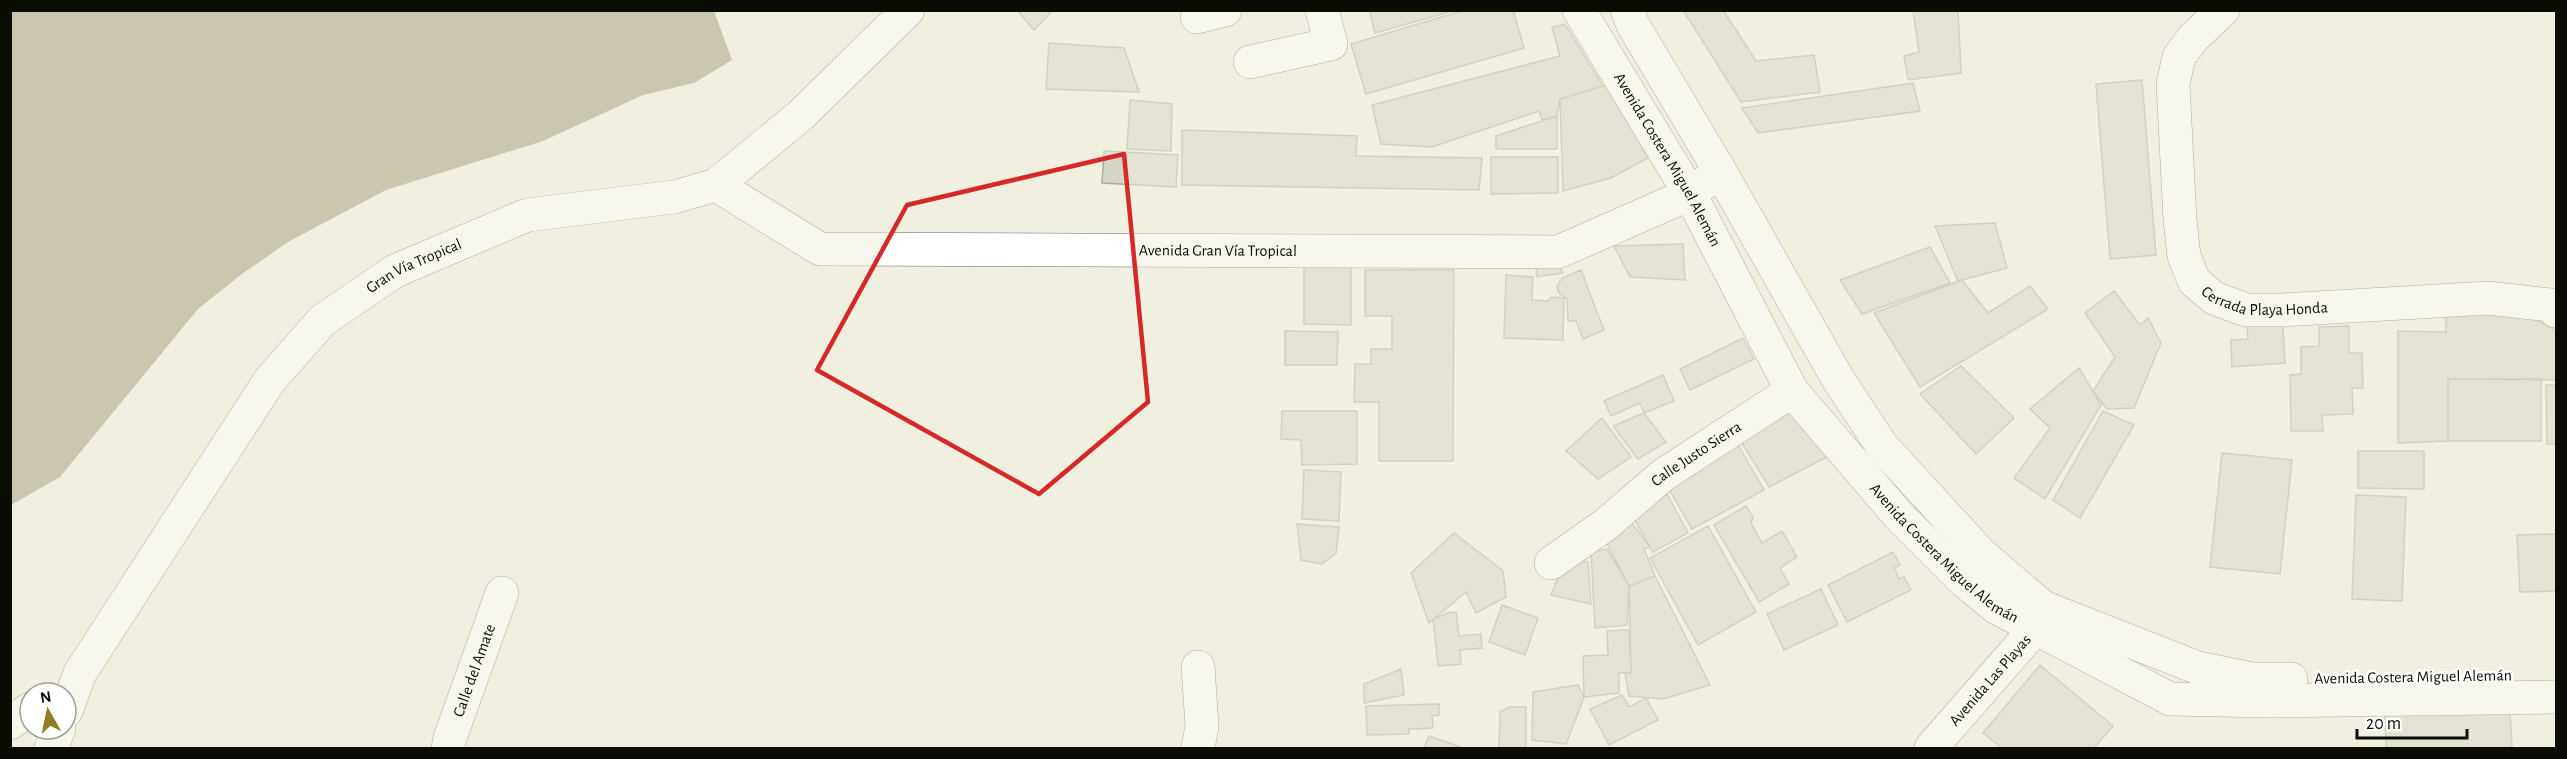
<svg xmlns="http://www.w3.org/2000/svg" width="2567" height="759" font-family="'Alegreya Sans',sans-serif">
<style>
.water{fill:#9e9874}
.building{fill:#d6d4c5;stroke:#b0aea0;stroke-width:1.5}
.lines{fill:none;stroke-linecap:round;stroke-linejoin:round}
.minor-casing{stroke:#6b695c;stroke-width:34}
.primary-casing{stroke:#6b695c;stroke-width:34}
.minor{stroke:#fff;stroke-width:33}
.primary{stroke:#fff;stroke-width:33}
.marked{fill:none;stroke:#d62828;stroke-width:4.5;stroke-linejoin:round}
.labels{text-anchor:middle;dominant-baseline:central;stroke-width:5;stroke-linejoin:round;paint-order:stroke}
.street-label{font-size:16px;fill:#0c0c07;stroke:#fff}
</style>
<rect width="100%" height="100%" fill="#f1efdf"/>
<path class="water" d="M11 10 714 11 732 60 694 83 643 95 543 141 386 190 288 242 242 274 198 309 60 477 11 505Z"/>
<path class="building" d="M1017 10H1053L1034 30Z
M1369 10H1456L1375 33Z
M1465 10H1513L1524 48 1366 94 1351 44Z
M1683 10H1723L1756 61 1814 55 1820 92 1741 102Z
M1913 10H1958L1961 73 1908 80 1904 56 1919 52Z
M1565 24 1603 86 1560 99 1557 116 1542 120 1539 111 1432 147 1381 144 1372 105 1560 56 1552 27Z
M1049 43 1124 48 1139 92 1046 89Z
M2142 80 2156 255 2110 259 2096 84Z
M1913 83 1920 111 1758 133 1742 108Z
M1609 84 1648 158 1611 178 1563 191 1560 99Z
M1130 100 1172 104 1171 151 1127 149Z
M1557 116V149H1496V136Z
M1182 130 1357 136 1356 156 1482 158 1479 190 1182 185Z
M1104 151 1178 155 1176 187 1102 183Z
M1491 157H1558V193L1491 194Z
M1995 223 2007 268 1958 281 1935 226Z
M1683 244 1685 280 1630 277 1614 246Z
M1930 247 1950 283 1862 314 1840 280Z
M1553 255 1563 273 1537 277 1535 258Z
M1309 263 1351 267V325L1304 324V268Z
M1365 270H1454L1453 461H1379V402H1354L1355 364H1371V349H1392V316H1365Z
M1581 270 1604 330 1583 339 1576 321H1568L1567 299 1559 293 1557 286 1562 278Z
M1506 275 1533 277 1532 300 1548 301 1551 297 1564 298 1563 340 1504 338Z
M1962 280 1988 313 2030 286 2048 309 1920 387 1874 313Z
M2114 291 2140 325 2148 318 2161 343 2134 408 2107 409 2093 391 2115 357 2085 313Z
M2282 310 2285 363 2232 367 2231 340 2248 339 2246 313Z
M2446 314H2525L2552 328 2556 333V380L2448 379V441L2398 443V331L2446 332Z
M2349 326V353H2362L2363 388H2352L2353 414 2322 415 2323 431H2291L2290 375 2301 374V347L2319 346V327Z
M1285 331 1338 332 1337 365H1285Z
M1743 338 1754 359 1690 390 1680 369Z
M1961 366 2014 418 1976 454 1920 394Z
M2079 368 2101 405 2045 499 2014 478 2050 428 2030 409Z
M1663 375 1674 401 1644 413 1640 403 1611 416 1604 401Z
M2448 379H2541V441H2448Z
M2546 385H2556V444H2547Z
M1788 405 1829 456 1769 487 1740 440Z
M1282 411H1357V464L1302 465 1301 440 1281 439Z
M2103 411 2134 425 2080 518 2053 500Z
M1644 413 1666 442 1638 459 1613 426Z
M1602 418 1631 457 1598 479 1566 451Z
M1737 443 1764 490 1692 529 1665 482Z
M2358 451H2424V489L2358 488Z
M2222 453 2292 460 2280 574 2210 567Z
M1304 470 1341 472 1339 521 1302 519Z
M1667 494 1688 533 1653 552 1631 513Z
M2356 495 2406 497 2402 601 2352 599Z
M1746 506 1753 517 1751 523 1762 543 1782 531 1797 557 1780 568 1789 584 1759 602 1714 525Z
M1627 517 1650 547 1644 549 1655 576 1629 586 1602 534Z
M1297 524 1339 527 1336 553 1322 564 1301 560Z
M1708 526 1756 612 1698 645 1650 558Z
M1454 533 1503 571 1506 597 1476 613 1466 592 1429 623 1411 573Z
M2556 534V591L2520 592 2517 535Z
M1607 549 1629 586 1627 625 1595 628 1591 552Z
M1893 552 1900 565 1894 568 1899 579 1904 577 1911 590 1847 622 1828 585Z
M1565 559 1588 562 1591 604 1551 595Z
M1655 576 1710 685 1663 699 1629 696 1625 673H1631L1629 586Z
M1821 589 1838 625 1784 650 1767 614Z
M1502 605 1538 618 1525 655 1489 642Z
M1456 612 1459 636 1481 634 1482 648 1460 650 1461 664 1438 666 1433 619 1448 613Z
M1629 630 1631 673H1619V693L1584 697 1583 656 1608 655 1607 631Z
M2040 665 2113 726 2094 748H2002L1983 733Z
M1401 669 1404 695 1364 703V684Z
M1578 685 1584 697 1566 744 1532 740 1533 692Z
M1622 695 1629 707 1646 698 1658 720 1609 745 1590 709Z
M1439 704V715L1432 716 1433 728 1409 729V734L1367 735 1366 706Z
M1509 707H1526V748H1499L1500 712Z
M2510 712 2512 748H2386L2385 714Z
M1429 736 1463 748H1424Z"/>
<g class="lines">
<defs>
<g id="minor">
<path id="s1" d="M2223 10 2193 38 2179 57 2173 84 2180 220 2184 256 2194 281 2214 298 2246 310H2282L2488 298 2550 305 2556 311"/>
<path d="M1197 17 1225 10"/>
<path d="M1250 62 1331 44 1322 10"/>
<path id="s2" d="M716 185 820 249 1558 252 1690 194 1720 171"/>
<path id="s3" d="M1551 563 1605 525 1663 475 1792 391"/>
<path d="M10 723 30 709"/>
<path id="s4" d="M448 748 450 738 502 593"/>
<path d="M1198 748 1202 726 1198 667"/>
<path id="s5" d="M1931 748 2034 630 2043 607"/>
</g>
<g id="primary">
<path id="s6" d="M1579 10 1690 194 1792 391 1899 516 1964 581 1997 608 2170 699 2269 701 2556 697"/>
<path d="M1627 10 1633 25 1720 171 1838 379 1882 446 1981 554 2043 607 2198 668 2251 679H2291"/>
<path id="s7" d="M66 711 80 673 270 380 323 320 395 271 527 215 674 197 716 185 801 115 908 10"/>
<path d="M51 748 59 729"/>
</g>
</defs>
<use href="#minor" class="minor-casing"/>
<use href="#primary" class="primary-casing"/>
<use href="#minor" class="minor"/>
<use href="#primary" class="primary"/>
</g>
<path d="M0 0H2567V759H0ZM1124 154 1148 402 1039 494 817 370 907 205Z" fill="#f1efdf" fill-opacity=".55" fill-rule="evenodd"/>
<path class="marked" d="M1124 154 1148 402 1039 494 817 370 907 205Z"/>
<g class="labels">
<g class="street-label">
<text stroke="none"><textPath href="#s6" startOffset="174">Avenida Costera Miguel Alemán</textPath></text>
<text stroke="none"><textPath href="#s2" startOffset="520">Avenida Gran Vía Tropical</textPath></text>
<text stroke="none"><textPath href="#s7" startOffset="576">Gran Vía Tropical</textPath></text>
<text stroke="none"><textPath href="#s1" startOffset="369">Cerrada Playa Honda</textPath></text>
<text stroke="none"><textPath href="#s3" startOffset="182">Calle Justo Sierra</textPath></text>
<text stroke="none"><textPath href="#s6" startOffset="660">Avenida Costera Miguel Alemán</textPath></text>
<text stroke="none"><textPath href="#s4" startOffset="82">Calle del Amate</textPath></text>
<text transform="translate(2413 677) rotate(-1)">Avenida Costera Miguel Alemán</text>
<text stroke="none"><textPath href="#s5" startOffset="90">Avenida Las Playas</textPath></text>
</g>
</g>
<rect width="2567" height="759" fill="none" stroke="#0c0c07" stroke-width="24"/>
<g transform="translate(48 711) rotate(351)"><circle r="28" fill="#ffffff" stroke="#9e9e9c" stroke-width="1.5"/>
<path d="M0-4.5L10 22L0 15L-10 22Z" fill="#8e7e25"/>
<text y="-9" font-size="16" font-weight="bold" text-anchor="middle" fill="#0c0c07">N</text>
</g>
<path d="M2357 729v9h110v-9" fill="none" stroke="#0c0c07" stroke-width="3"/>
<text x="2366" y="729" font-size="18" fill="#0c0c07" stroke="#ffffff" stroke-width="4.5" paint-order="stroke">20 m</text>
</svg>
